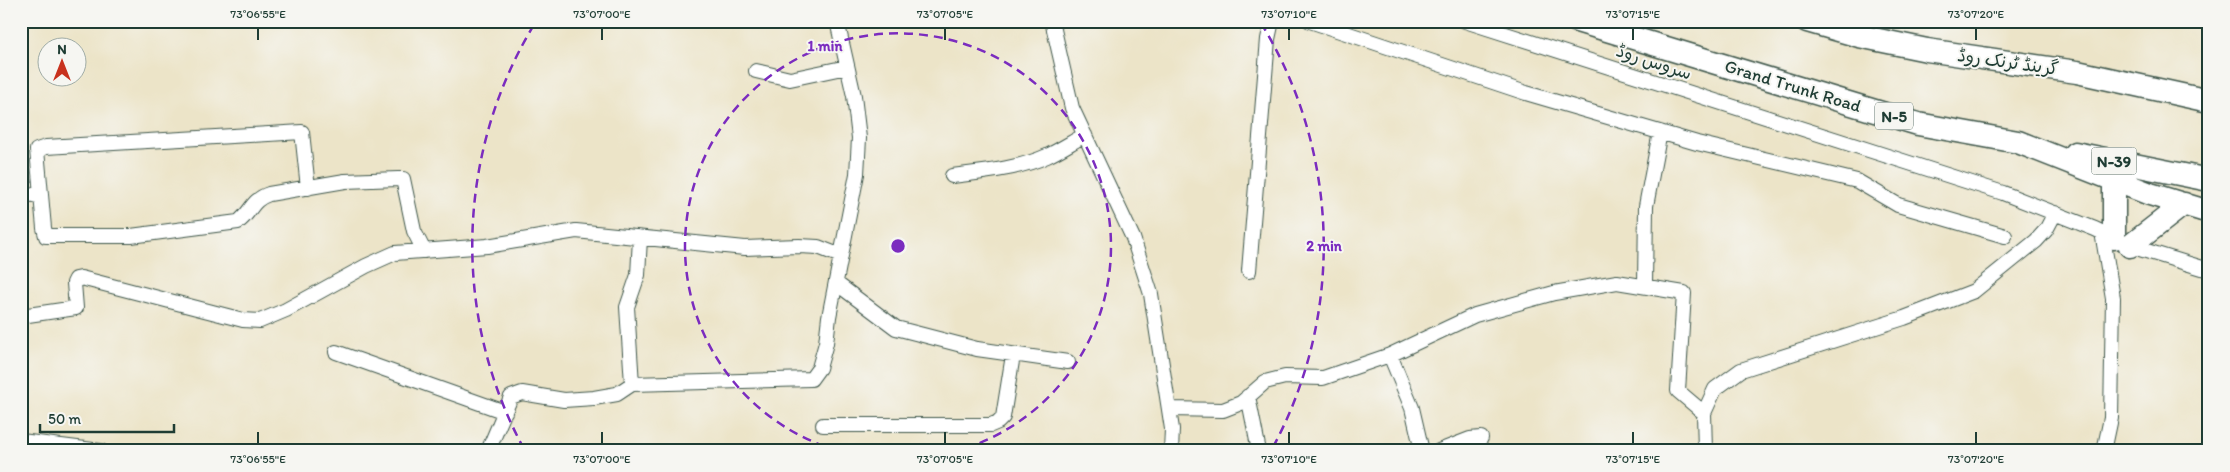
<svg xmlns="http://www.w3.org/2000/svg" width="2230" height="472" font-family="Itim,'Playpen Sans Arabic',sans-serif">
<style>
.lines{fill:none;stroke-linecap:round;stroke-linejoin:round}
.minor-casing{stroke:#3e564a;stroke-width:16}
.trunk-casing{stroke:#3e564a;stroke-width:25}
.minor{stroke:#fff;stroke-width:14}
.trunk{stroke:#fff;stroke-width:22}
.ticks{fill:none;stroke:#1f3d34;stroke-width:2}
.ring{fill:none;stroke:#7b2cbf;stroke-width:2.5;stroke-dasharray:9 6}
.labels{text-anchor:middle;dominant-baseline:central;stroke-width:4;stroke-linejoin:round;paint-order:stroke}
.shield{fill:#f6f6f2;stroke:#60746d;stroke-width:1}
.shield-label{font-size:16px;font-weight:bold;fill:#1f3d34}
.street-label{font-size:18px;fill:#1f3d34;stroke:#f6f6f2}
.centre{fill:#7b2cbf;stroke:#f6f6f2;stroke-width:2.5}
.ring-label{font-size:15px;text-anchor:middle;font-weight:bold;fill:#7b2cbf;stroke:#f6f6f2;stroke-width:4;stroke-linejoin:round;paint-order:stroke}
.neatline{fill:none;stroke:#1f3d34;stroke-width:2}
.ticks-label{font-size:12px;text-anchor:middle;fill:#1f3d34}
</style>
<rect width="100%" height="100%" fill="#f6f6f2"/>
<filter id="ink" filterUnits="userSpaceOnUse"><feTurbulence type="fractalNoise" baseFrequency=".02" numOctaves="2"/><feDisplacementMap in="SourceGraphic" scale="10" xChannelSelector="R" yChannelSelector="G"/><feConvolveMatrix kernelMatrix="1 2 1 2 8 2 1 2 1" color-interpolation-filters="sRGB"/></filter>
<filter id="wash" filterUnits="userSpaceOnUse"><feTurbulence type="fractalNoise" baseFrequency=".0096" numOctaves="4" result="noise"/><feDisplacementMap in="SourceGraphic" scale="20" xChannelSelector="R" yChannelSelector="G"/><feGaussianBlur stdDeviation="1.12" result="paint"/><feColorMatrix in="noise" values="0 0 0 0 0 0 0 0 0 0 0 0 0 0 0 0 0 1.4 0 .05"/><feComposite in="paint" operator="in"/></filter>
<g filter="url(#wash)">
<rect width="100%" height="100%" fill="#ece4c8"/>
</g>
<g filter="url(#ink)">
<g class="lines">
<defs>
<path id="minor" d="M1052 21 1072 108 1133 238 1151 294 1172 429 1171 451
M1310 21 1526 93 1697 143 1857 181 1898 205 2005 236
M1465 21 2003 193 2095 229 2130 246 2209 270
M756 71 790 79 847 67
M952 176C984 172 1018 169 1047 156 1060 150 1072 142 1085 135
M308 188 302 132 46 147 37 150 44 228 46 236H131L238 222C251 213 251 200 269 194L345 181 398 179H403L414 231 424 251
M21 192 41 197
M2102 232 2113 298 2111 418 2104 451
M1249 271 1268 39 1272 21
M836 283 896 328 977 349 1068 362
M1645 286 1646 206 1660 132
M21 316 76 308 74 283 76 279 81 278 243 320 260 321 286 310 366 266 395 253 487 246 576 231 745 248 799 246 818 247 841 256
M336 352 505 412
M1390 355 1412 408 1422 451
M632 384 627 307 638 275 640 238
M1248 396 1259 451
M1169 409 1223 410 1241 403 1265 382 1285 377 1323 378 1390 355 1475 315 1554 293 1617 282 1684 293 1678 391 1704 413
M823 425H991L998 422 1003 417 1013 355
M21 441 101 451
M488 451 511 397 522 393 564 400 594 398 617 394 632 384 811 379 819 368 826 343 829 317 857 174 859 138 854 96 837 21
M1439 451 1470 439 1481 438
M1705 451 1704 413 1715 389 1741 370 1904 318 1974 291 2036 241 2046 230 2055 213"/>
<path id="trunk" d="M1577 21 1918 124 2018 142 2150 194 2209 212
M1807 21 1859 36 1927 50 2077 72 2209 101
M2075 153 2209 180
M2114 180V238
M2130 246 2184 204"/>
</defs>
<use href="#minor" class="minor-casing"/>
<use href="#trunk" class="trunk-casing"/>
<use href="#minor" class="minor"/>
<use href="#trunk" class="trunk"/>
</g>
</g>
<path class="ticks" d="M258 28V40M602 28V40M945 28V40M1289 28V40M1633 28V40M1976 28V40M258 432V444M602 432V444M945 432V444M1289 432V444M1633 432V444M1976 432V444"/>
<g class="ring">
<path d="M839 451A213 213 0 1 1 957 451"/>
<path d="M524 449A426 426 0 0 1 535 23M1261 23A426 426 0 0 1 1272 449"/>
</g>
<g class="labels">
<g class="shield">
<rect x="1875" y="102.5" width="38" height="27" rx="4"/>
<rect x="2091.5" y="147.5" width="45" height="27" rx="4"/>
</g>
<g class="shield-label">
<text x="1894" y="116">N-5</text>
<text x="2114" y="161">N-39</text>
</g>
<g class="street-label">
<text transform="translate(1654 62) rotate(18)">سروس روڈ</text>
<text transform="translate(2008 62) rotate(8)">گرینڈ ٹرنک روڈ</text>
<text transform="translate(1793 86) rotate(17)">Grand Trunk Road</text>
</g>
</g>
<circle cx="898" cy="246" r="8" class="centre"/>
<g class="ring-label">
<text x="825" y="51">1 min</text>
<text x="1324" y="251">2 min</text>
</g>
<rect width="2230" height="472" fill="none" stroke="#f6f6f2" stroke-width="55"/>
<g transform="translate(62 62)"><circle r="24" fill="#f6f6f2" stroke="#a0aca6"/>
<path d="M0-4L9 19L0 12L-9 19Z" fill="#c8321e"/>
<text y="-8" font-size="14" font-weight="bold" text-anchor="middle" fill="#1f3d34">N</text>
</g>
<path d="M40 424v8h134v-8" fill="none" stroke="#1f3d34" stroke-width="2.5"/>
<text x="48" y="424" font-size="15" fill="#1f3d34" stroke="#f6f6f2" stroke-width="4" paint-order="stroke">50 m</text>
<rect x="28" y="28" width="2174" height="416" class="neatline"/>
<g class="ticks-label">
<text x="258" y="18">73°06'55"E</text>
<text x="602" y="18">73°07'00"E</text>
<text x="945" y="18">73°07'05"E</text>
<text x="1289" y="18">73°07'10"E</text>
<text x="1633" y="18">73°07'15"E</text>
<text x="1976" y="18">73°07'20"E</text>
<text x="258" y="463">73°06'55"E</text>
<text x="602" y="463">73°07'00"E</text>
<text x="945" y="463">73°07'05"E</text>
<text x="1289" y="463">73°07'10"E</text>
<text x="1633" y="463">73°07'15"E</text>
<text x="1976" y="463">73°07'20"E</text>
</g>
</svg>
